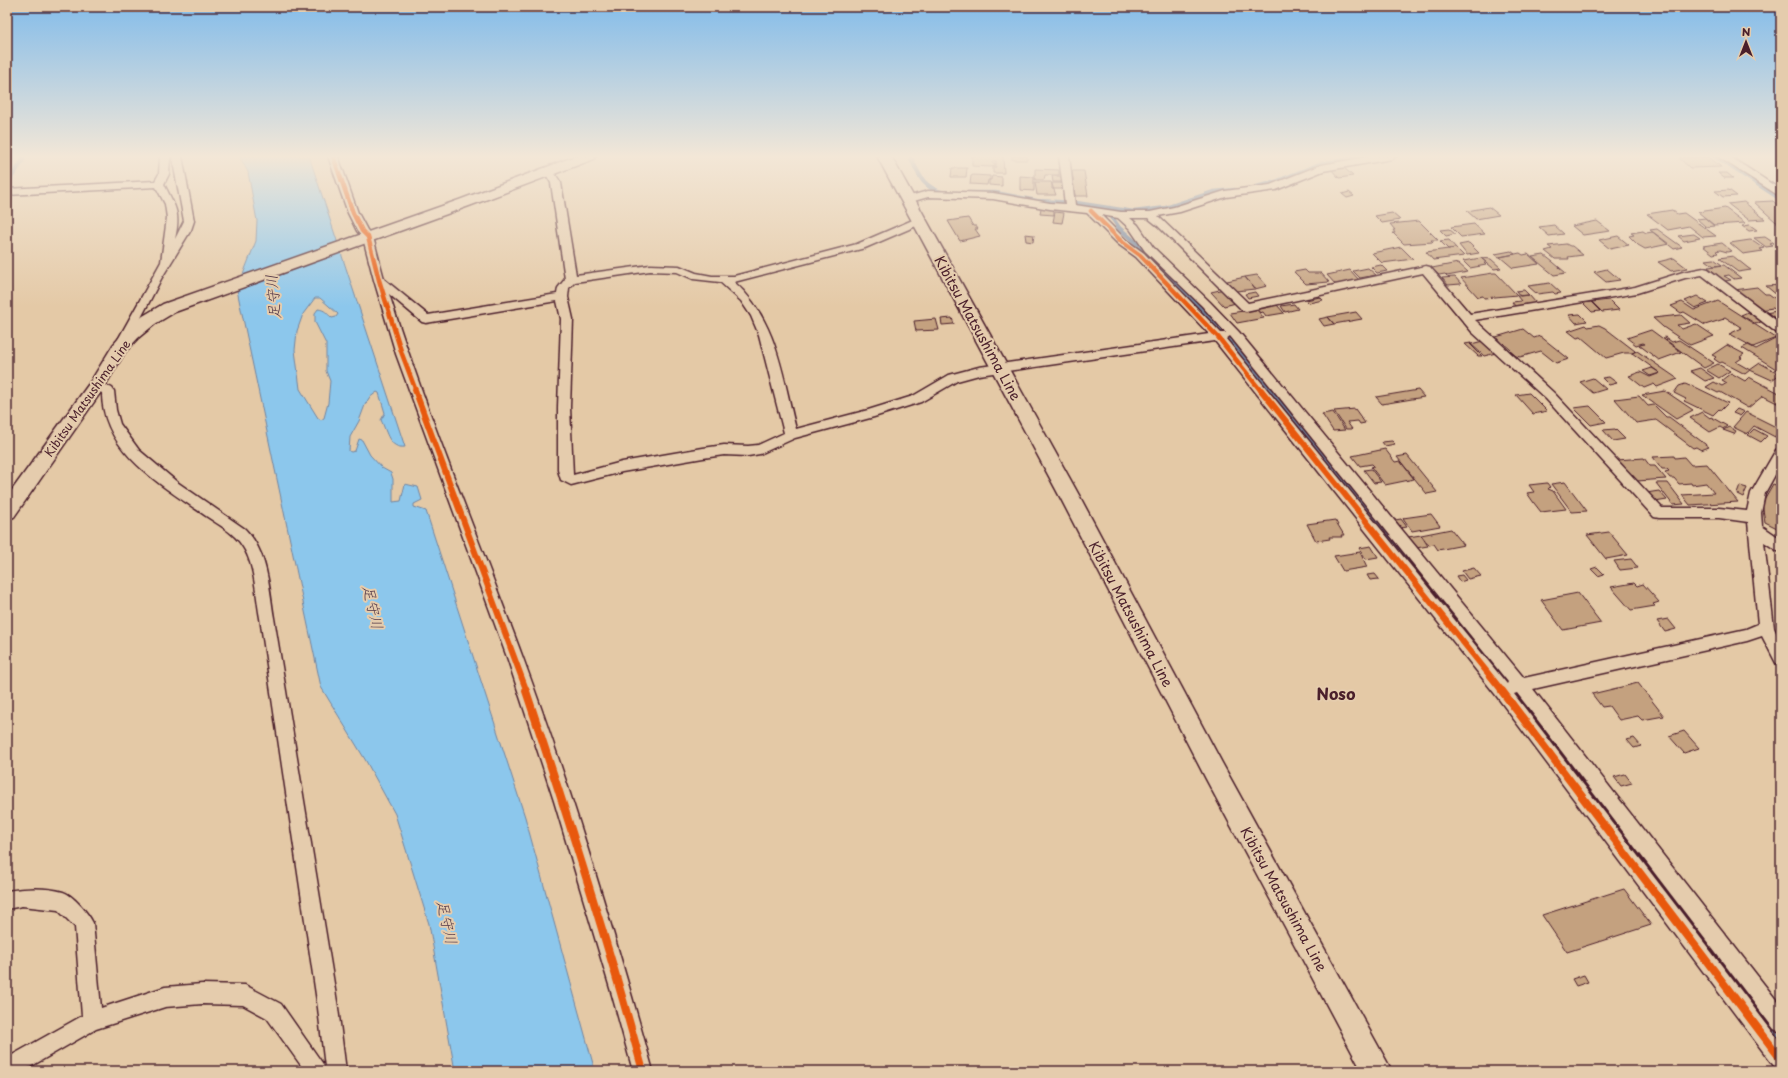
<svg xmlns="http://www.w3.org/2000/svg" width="1788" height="1078" font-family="'Playpen Sans','Klee One',sans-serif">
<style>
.water{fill:#8cc7ec;stroke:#72849f;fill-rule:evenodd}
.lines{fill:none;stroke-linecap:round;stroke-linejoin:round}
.stream-far2{stroke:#72849f;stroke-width:4.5}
.stream-far1{stroke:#72849f;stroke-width:5.5}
.stream{stroke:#72849f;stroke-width:7}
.building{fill:#c4a17f;stroke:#4a1f2b}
.minor-casing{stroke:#4a1f2b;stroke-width:3}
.secondary-casing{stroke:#4a1f2b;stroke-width:3}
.minor{fill:#e5ccad;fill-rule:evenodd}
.secondary{fill:#e5ccad;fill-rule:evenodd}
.cycleway-far2-casing{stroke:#e5ccad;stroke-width:6}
.cycleway-far1-casing{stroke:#e5ccad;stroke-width:8}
.cycleway-casing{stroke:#e5ccad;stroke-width:10}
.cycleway-far2{stroke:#e8590c;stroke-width:4.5}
.cycleway-far1{stroke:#e8590c;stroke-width:6}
.cycleway{stroke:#e8590c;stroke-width:8}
.labels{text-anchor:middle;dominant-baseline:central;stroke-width:4;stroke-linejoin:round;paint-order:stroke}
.far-street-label{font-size:12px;fill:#4a1f2b;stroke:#e5ccad}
.street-label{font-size:14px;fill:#4a1f2b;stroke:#e5ccad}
.water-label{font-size:15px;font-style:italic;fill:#543848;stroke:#e5ccad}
.quarter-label{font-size:16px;font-weight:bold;fill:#4a1f2b;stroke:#e5ccad}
</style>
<rect width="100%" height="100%" fill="#e4c9a6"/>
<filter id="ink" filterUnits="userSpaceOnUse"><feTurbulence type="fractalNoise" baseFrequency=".025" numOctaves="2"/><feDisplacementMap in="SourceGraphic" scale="8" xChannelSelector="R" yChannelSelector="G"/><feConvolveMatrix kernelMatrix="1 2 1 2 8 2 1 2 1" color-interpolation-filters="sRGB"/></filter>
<g filter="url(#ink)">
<path class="water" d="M239 156H309L405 447C389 449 387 432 381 420L385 413 379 393 377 392 369 398 365 405 359 421 350 437 349 451 351 452 355 451 359 439 362 440 370 455 382 468 391 473 393 479V502L401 501 405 484 418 487 422 500 414 504V507L426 511 525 817 595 1071H455L429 924 395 814 366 761 321 687 237 290 256 241 257 221 248 172ZM315 298H320L338 314 336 317 332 318C326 313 326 310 318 309L315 313V322L326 344V371L330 381 328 403 324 418 321 420 318 418 300 389 295 350 297 331 303 314Z"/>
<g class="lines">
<path class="stream-far2" d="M910 156C919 175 922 187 944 193
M1715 156 1781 199
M7 183 22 162 24 156
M1256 187 1273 183 1320 164 1367 156
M969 193H996L1037 201 1076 203 1134 212 1166 208 1214 192 1235 190
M1110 208 1113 219 1119 228 1135 242 1197 305 1238 350 1271 391"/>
<path class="stream-far1" d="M1270 390 1514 692"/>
<path class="stream" d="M1513 691 1781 1043"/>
</g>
<path class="building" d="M972 156H1003L1004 173H993V167H996V161H992V163H995V166L991 167 972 166Z
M1012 156H1027V160H1012Z
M1709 157 1721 167 1690 168 1679 158Z
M1343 167 1353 176 1339 178 1330 168Z
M952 168H967L966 177H951Z
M1035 169 1059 170V175H1045L1044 180H1035Z
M1072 171H1084L1088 196H1075Z
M1718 173H1727L1733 178H1724Z
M973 175 990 176V180H988L987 185 970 184 971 176Z
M992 176 1002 177V186L989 185V180H991Z
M1020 176 1034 177V191L1020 190Z
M1052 176H1061L1062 182H1053Z
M1035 182H1051L1056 195H1037Z
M1052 183H1061L1062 189H1052Z
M1729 190 1737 196 1723 197 1715 191Z
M1349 192 1354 196 1347 198 1342 194Z
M1773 201 1781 208V222H1776L1754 202Z
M1744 202 1765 219 1749 220 1728 204Z
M1489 207 1499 215 1476 219 1467 211Z
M1041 208 1054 209V215L1040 214Z
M1725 208 1745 223 1714 225 1698 212Z
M1672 210 1677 214 1684 213 1716 236 1703 237 1689 226 1668 230 1647 214Z
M1055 212 1064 213 1062 223 1053 222Z
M1392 213 1400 220 1382 223 1375 216Z
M968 218 973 226H976L978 229H975L980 236 960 241 948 221Z
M1705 218 1714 226 1706 227 1697 219Z
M1419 221 1438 240H1431L1433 242 1404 244 1393 233H1395L1393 230H1395L1390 224Z
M1597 221 1610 231 1583 235 1572 226Z
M1474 224 1485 234 1461 237 1451 227Z
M1554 225 1564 234 1549 236 1539 227Z
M1750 225 1757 230 1749 231 1742 226Z
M1449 229 1455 234 1446 236 1440 230Z
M1657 229 1682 247 1674 249 1650 230Z
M1643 231 1646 233 1653 232 1669 244 1645 249 1638 245 1629 236 1634 235 1631 233Z
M1025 234 1034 235 1033 242 1026 241Z
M1694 234 1700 238 1684 241 1678 236Z
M1618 236 1629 245 1610 249 1599 240Z
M1765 237 1774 243 1770 244 1773 246 1766 247 1754 238Z
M1449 240 1456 248 1448 249 1440 241Z
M1750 240 1754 241 1764 248 1760 249 1763 251 1743 254 1730 243Z
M1469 243 1479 253 1467 255 1459 245Z
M1722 243 1732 251 1727 252 1720 250 1716 251 1718 253 1713 254 1703 246Z
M1566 244 1570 246H1572L1583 255 1568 257 1569 259H1555L1545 251 1552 249 1548 246Z
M1401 247 1413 259 1382 263 1372 253Z
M1456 248 1464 256 1433 260 1426 252Z
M1511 251 1515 254 1499 257 1495 254Z
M1520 253 1523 255 1528 254 1539 264 1513 268 1500 257Z
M1544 255 1553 262 1566 273 1554 275 1532 257Z
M1733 256 1748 268 1751 270 1738 272 1719 258Z
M1481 258 1491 259 1501 268 1494 269Z
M1481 258 1487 263H1484L1486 265 1470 268 1463 261Z
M1674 258 1687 268 1671 271 1658 262Z
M1714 259 1722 265 1714 266 1706 260Z
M1458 263 1468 272 1447 276 1445 274 1439 275 1432 268Z
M1381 265 1387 271 1377 273 1371 267Z
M1724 265 1741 278 1734 279 1729 275 1724 276 1731 280 1725 281 1708 267Z
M1368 268 1376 275 1360 278 1353 271Z
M1607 269 1620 280 1606 282 1594 272Z
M1305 270 1308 273H1321L1329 282 1306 284 1294 272Z
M1350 270 1359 280 1336 285 1327 275Z
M1493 273H1496L1517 295 1484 298 1483 296 1478 297 1461 278Z
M1257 275 1267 286 1255 289 1245 277Z
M1245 277 1255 289 1236 291 1227 281Z
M1455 277 1461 284 1448 285 1442 278Z
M1550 283 1561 293 1555 294 1553 292 1537 294 1528 286Z
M1781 285V296H1778L1766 286Z
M1757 287 1765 294H1769L1781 303V320L1776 321 1765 313 1777 311 1773 308 1759 310 1734 290Z
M1224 289 1236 303 1224 306 1211 292Z
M1524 290 1529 295 1520 296 1516 291Z
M1255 292 1258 296 1248 298 1245 294Z
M1529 295 1536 303 1515 306 1512 302 1521 301 1517 296Z
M1697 296 1708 303 1695 308 1685 301Z
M1320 297 1323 300 1309 303 1306 300Z
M1609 300 1619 310 1602 312 1592 302Z
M1718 301 1776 338 1753 347 1729 334 1742 328 1725 317 1723 318 1724 319 1705 325 1684 312 1681 313 1671 306 1682 302 1694 310Z
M1591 302 1600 311 1592 312 1583 303Z
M1294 304 1298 309 1285 312 1281 306Z
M1277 305 1284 313 1266 316 1263 312 1260 313 1257 309Z
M1256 309 1264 318 1237 323 1230 313Z
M1356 312 1362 319 1334 324 1328 317Z
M1748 312 1763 321 1756 324 1741 315Z
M1580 314 1587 321 1576 323 1569 315Z
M1681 315 1690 323 1677 325 1682 329 1696 324 1714 336 1690 345 1663 327 1653 318Z
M1328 317 1334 324 1324 326 1319 319Z
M952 318 954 324 942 325 941 319Z
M936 319 939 330 916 331 914 321Z
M1586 325 1588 327 1599 325 1605 328 1635 351 1633 353H1624L1606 358 1581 337 1577 338 1568 331Z
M1523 329 1534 338 1540 336 1569 359 1556 363 1541 351 1520 357 1516 356 1510 351 1511 350 1496 337Z
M1651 330 1681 352 1659 360 1639 345 1645 344 1643 343 1636 345 1627 338Z
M1665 337 1672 342 1679 340 1714 363 1704 368 1663 338Z
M1775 339 1781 342V372L1742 348 1748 345 1756 349Z
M1483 341 1496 353 1484 356 1471 344Z
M1471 343 1470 344 1482 356H1478L1465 344Z
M1727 345 1744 354 1740 357 1742 358 1736 362 1750 370 1745 374 1722 362 1720 363 1714 359 1716 357 1712 355Z
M1637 351 1678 379 1657 387 1654 384 1644 388 1629 376 1640 372 1650 377 1660 373 1632 353Z
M1760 363 1780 374 1772 380 1750 370Z
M1718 364 1730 371 1719 378 1706 370Z
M1652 368 1660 373 1650 376 1643 371Z
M1700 368 1714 378 1705 381 1690 371Z
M1731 373 1745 381 1749 377 1781 394V405L1763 396 1748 408 1720 392 1718 393 1706 387 1714 382 1722 386 1727 383 1722 380Z
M1609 377 1617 383 1609 385 1602 378Z
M1593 378 1606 389 1593 393 1580 382Z
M1685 384 1690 386 1691 385 1728 403 1721 410 1719 409 1713 415 1684 401 1686 399 1674 393 1679 386Z
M1418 390 1424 397 1382 404 1376 397Z
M1665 391 1693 410 1676 419 1642 395Z
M1529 393 1547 411 1533 414 1516 395Z
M1639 396 1648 406 1654 405 1666 417H1669L1709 447 1701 450 1696 447 1693 448 1656 420 1636 423 1615 399Z
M1590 406 1606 422 1591 425 1574 408Z
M1355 409 1365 423 1360 424 1358 421 1347 422 1352 429H1346L1334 411Z
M1737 409 1744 412 1740 416 1733 413Z
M1333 412 1345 430 1333 431 1322 414Z
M1702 412 1710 418 1711 417 1727 426 1723 429 1720 427 1710 432 1690 418Z
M1746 412 1780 429 1775 437 1754 426 1747 434 1733 427Z
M1729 427 1736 431 1734 434 1723 430Z
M1615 429 1625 439 1613 441 1603 430Z
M1754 429 1767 436 1761 442 1748 435Z
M1392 441 1395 444 1385 446 1382 442Z
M1385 449 1395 462 1400 461 1414 479 1385 485 1371 467 1374 466 1372 464 1360 466 1352 456Z
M1407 455 1437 492 1427 494 1397 457Z
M1674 456 1675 458 1684 457 1691 465 1707 464 1738 502 1690 505 1682 495 1714 493 1706 483 1692 485 1691 483 1679 484 1674 478H1670L1665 472 1669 471 1667 469H1662L1653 457Z
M1644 458 1650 466H1655L1666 479 1637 481 1635 478H1632L1617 460Z
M1371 469 1381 482 1374 483 1364 470Z
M1565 482 1587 511 1572 512 1551 484Z
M1547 483 1550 487 1548 489 1553 491 1566 509 1541 512 1534 503 1527 493 1534 492 1529 485Z
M1656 483H1668L1684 504 1673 505Z
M1773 484 1781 487V530L1765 522 1762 503Z
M1740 486 1747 488 1743 497 1737 494Z
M1659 491 1667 500 1655 502 1646 493Z
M1431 514 1440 526 1412 531 1403 518Z
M1401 519 1407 527 1401 528 1395 520Z
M1335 520 1344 535H1341L1342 537H1329L1330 539 1316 541 1307 524Z
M1451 529 1464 545 1438 550 1434 544 1429 545 1421 535Z
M1609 532 1628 555 1606 559 1587 535Z
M1421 535 1428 546 1416 548 1408 537Z
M1371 546 1378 557 1366 559 1359 548Z
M1360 552 1367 567 1343 571 1334 556Z
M1631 559 1638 568 1620 570 1614 561Z
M1597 567 1604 574 1598 576 1591 569Z
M1474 568 1481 576 1468 579 1462 571Z
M1375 574 1379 579 1370 580 1367 575Z
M1462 575 1466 580 1460 582 1456 576Z
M1634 583 1637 586 1643 584 1659 602 1653 604 1655 606 1631 610 1611 587Z
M1578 593 1601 623 1563 630 1541 600Z
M1668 619 1676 629 1665 632 1657 621Z
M1638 683 1664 716 1642 720 1638 716 1619 720 1609 706 1602 707 1592 694Z
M1684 731 1699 748 1684 753 1669 736Z
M1634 738 1641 746 1634 748 1627 740Z
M1625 774 1632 783 1621 786 1614 777Z
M1624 889 1651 925 1567 952 1542 915Z
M1584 975 1588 982 1576 986 1572 979Z"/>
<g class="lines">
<defs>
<path id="minor" d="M160 156H170L169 174 164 184C175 207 181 211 175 239L184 221 172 156H182L194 221 191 230 161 279 127 345 125 348H117L115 345 161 262 167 218 165 204 156 187 7 195V189L155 181 159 174Z
M328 156H338L358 213 367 230 373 237 384 279 428 315 557 294 558 288 565 279 551 183 544 171 549 168 552 169 561 183 576 275 650 265 679 266 696 273 712 276H734L857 244 915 219H923L924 221 923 223 865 248 734 282C777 319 783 378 796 429L868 410 913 396 949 375 979 367 1209 334 1136 257 1118 244 1087 213 1050 209 993 199 928 197 907 203 902 200 903 198 928 191 993 193 1050 203 1065 204 1059 156H1069L1075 205 1121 212H1150L1174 207 1225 191 1270 185 1321 165 1373 156H1397L1392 159 1323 171 1276 190 1226 197 1180 212 1158 216 1248 303 1426 266 1430 267 1470 314 1635 287 1683 272 1704 268 1708 269 1781 324V334L1777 333 1702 275 1685 278 1637 293 1475 320 1554 393 1662 508H1719L1747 511 1751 493 1776 450 1781 448V464L1765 493 1761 513 1762 526 1781 539V553L1764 542 1774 628 1781 643V665L1776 663 1762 636 1747 641 1533 689 1781 1006V1032L1774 1029 1517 693 1514 694 1781 1043V1069L1774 1066 1495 694 1215 341 979 375 957 381 921 402 874 417 795 438 760 454 748 456 724 455 703 458 622 472 571 485 561 480 558 470V407L561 319 557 301 426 323 422 322 389 294C428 417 478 537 523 658 573 793 614 932 653 1071H633L612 995 554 801 508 660 396 354 374 280 363 238 357 231 348 213ZM1101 215 1118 218 1130 229 1145 251 1202 306 1226 333H1221L1144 253 1126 240ZM1130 218H1148L1158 226 1242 310 1246 311 1423 273 1472 332 1546 399 1654 517 1659 518H1719L1748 522 1758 624 1746 629 1524 678 1239 332 1210 302 1153 247 1138 225ZM650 271 677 272 693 279 720 282 741 301 751 316 759 335 784 433 758 445 748 446 724 445 703 448 622 462 573 475 570 407 573 319 568 297 569 288 575 282ZM1230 336 1508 682 1507 684 1226 339Z
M1717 156H1729L1781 190V197Z
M97 381 112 388 114 391 116 410 120 424 139 450 177 482 245 529C268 552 269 588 274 618L338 1008 346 1071H305L267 1018 243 1005 202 1004 165 1007 96 1029 23 1071H7V1058L82 1016 75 927 58 910 22 906 7 909V891C23 888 47 887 63 892 73 895 89 914 93 923L101 1008 165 987 202 984 245 985 281 1004 325 1067 318 1008 260 618C256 597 255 565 243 547 235 533 219 525 206 516 163 486 102 452 102 393L93 388 91 385 93 382Z"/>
<path id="secondary" d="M576 156H596L594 159 469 206 175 312 155 324 138 338 125 352 103 389 14 517 7 519V497L91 381 113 345 126 330 143 316 163 304 459 200Z
M877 156H891L1080 497 1222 763 1392 1071H1362L1206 779 1060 497Z"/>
</defs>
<use href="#minor" class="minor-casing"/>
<use href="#secondary" class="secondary-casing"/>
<use href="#minor" class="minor"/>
<use href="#secondary" class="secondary"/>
<defs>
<path id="cycleway-far2" d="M333 156 353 213 362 231 368 237 379 280 402 354 416 391
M1091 211 1122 242 1140 255 1218 337 1261 391"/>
<path id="cycleway-far1" d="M415 390 527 692
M1261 390 1503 692"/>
<path id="cycleway" d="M526 691C568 817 608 943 643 1071
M1502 691 1781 1059"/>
</defs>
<use href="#cycleway-far2" class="cycleway-far2-casing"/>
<use href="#cycleway-far1" class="cycleway-far1-casing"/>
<use href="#cycleway" class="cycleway-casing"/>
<use href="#cycleway-far2" class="cycleway-far2"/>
<use href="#cycleway-far1" class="cycleway-far1"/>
<use href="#cycleway" class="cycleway"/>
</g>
</g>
<linearGradient id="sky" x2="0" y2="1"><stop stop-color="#83bcea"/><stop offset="0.51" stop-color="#f3e7d7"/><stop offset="1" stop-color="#f3e7d7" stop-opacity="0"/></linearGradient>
<rect width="1788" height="307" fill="url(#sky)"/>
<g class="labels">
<g class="far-street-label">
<text transform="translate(87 398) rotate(-55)">Kibitsu Matsushima Line</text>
</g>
<g class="street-label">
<text transform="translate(978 328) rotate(61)">Kibitsu Matsushima Line</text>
<text transform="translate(1131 614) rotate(62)">Kibitsu Matsushima Line</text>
<text transform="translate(1284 899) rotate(61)">Kibitsu Matsushima Line</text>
</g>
<g class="water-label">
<text transform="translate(272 297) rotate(-95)">足守川</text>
<text transform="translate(374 607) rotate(77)">足守川</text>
<text transform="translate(448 922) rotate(77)">足守川</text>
</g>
<g class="quarter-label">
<text x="1336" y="693">Noso</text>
</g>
</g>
<rect width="1788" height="1078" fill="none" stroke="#e5ccad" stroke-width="24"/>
<rect x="12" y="12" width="1764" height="1054" fill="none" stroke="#4a1f2b" stroke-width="1.5" filter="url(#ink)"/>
<g transform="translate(1746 42)" stroke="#e5ccad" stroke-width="3" paint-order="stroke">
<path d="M0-3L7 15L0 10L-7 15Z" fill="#4a1f2b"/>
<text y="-6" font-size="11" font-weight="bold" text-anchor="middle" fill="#4a1f2b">N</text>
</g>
</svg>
